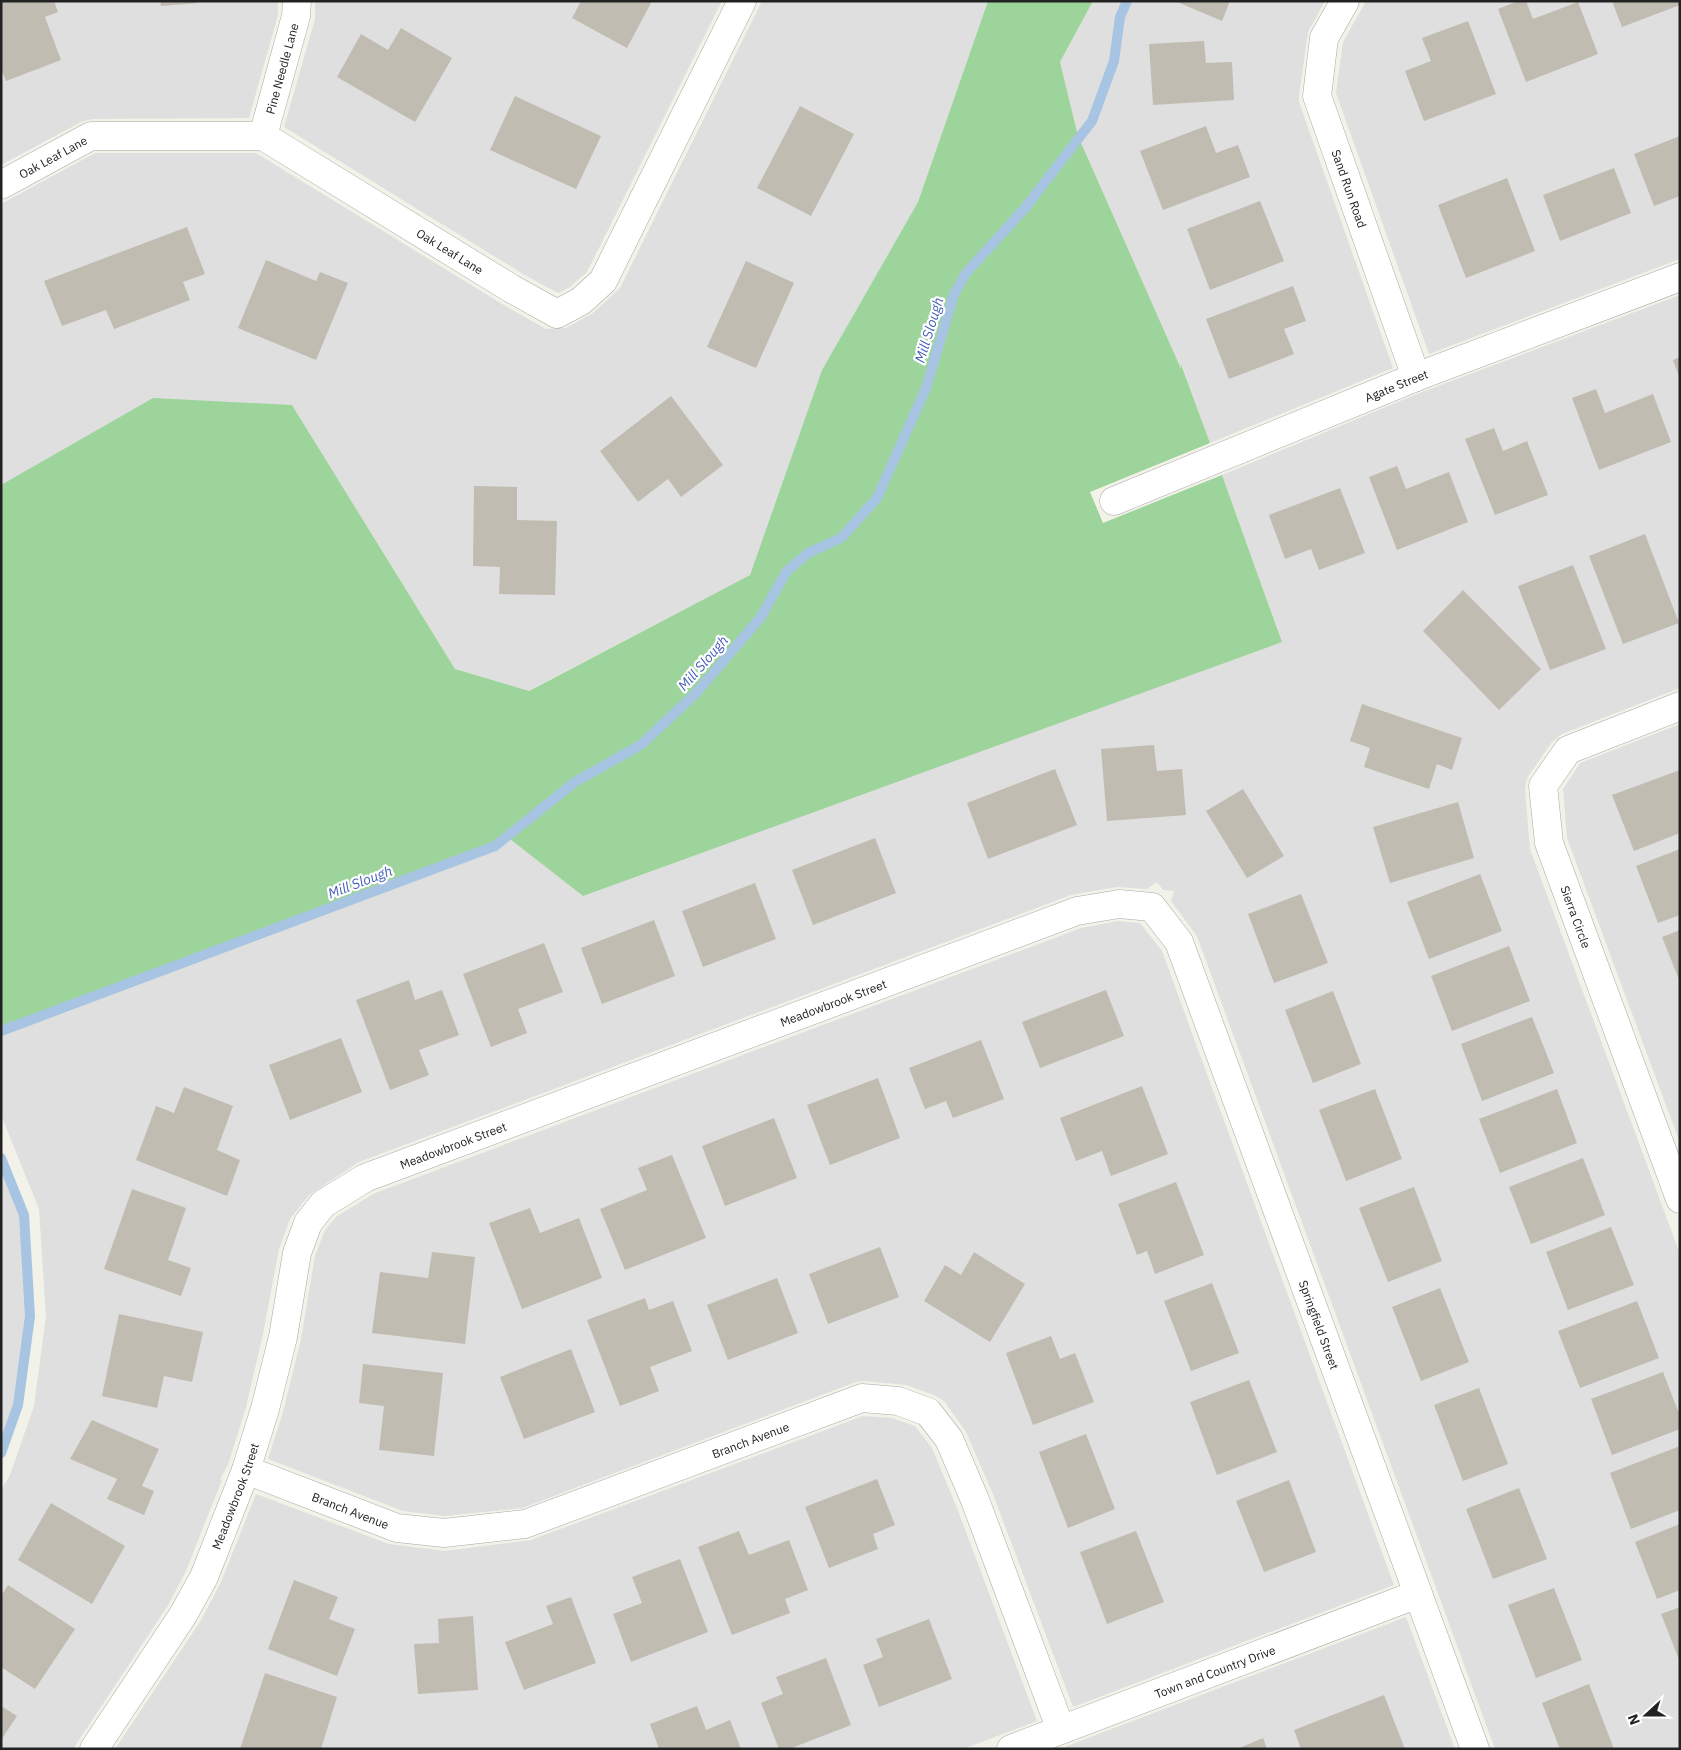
<svg xmlns="http://www.w3.org/2000/svg" width="1681" height="1750" font-family="'IBM Plex Sans',sans-serif">
<style>
.residential{fill:#e0dfdf}
.forest{fill:#9cd49b}
.lines{fill:none;stroke-linecap:round;stroke-linejoin:round}
.stream{stroke:#a7c4e2;stroke-width:10}
.building{fill:#c0bcb1}
.street-casing{stroke:#a9a9a9;stroke-width:29}
.street{stroke:#fff;stroke-width:28}
.labels{text-anchor:middle;dominant-baseline:central;stroke-width:4.5;stroke-linejoin:round;paint-order:stroke}
.street-label{font-size:12px;fill:#222;stroke:#fff}
.water-label{font-size:14px;font-style:italic;fill:#4760b9;stroke:#fff}
</style>
<rect width="100%" height="100%" fill="#f2f2e8"/>
<path class="residential" d="M1 1H278V15L249 118 93 119 83 121 1 165Z
M315 1H722L587 272 570 287 558 293 523 274 284 127 315 19Z
M762 1H988L918 202 822 370 750 575 528 691 455 669 292 405 1 485V204L95 153H256L502 304 546 329 566 328 593 313 620 288Z
M1093 1H1325L1308 32 1299 95V102L1393 368 1210 443 1182 365 1181 371 1078 136 1060 62Z
M1366 1H1680V259L1429 354 1336 93 1343 42Z
M1680 295V688L1562 734 1552 742 1527 778 1525 789 1530 849 1680 1254V1749H1495L1197 936 1171 901 1174 891 1163 890 1157 882 1147 889 1117 887 1071 895 359 1162 309 1195 290 1219 279 1249 263 1334 246 1407 228 1465 220 1479 222 1480 186 1571 167 1607 73 1749H1V1490L10 1475 34 1406 46 1316 39 1209 1 1115V1027L511 839 583 896 1278 630 1222 475 1422 392Z
M1680 724V1143L1567 838 1563 789 1580 763Z
M1118 921 1140 923 1162 951 1394 1585 1073 1707 993 1494 966 1432 944 1401 936 1396 906 1385 865 1381 856 1382 522 1508 445 1516 403 1511 268 1459 283 1412 301 1339 315 1256 325 1230 336 1217 373 1194 1081 928Z
M1 1158 24 1215 30 1316 18 1405 1 1453Z
M863 1416 892 1418 915 1426 932 1448 957 1508 1037 1721 963 1749H115L200 1622 221 1582 256 1494 389 1544 445 1551 531 1540Z
M1406 1617 1455 1749H1059Z"/>
<path class="forest" d="M988 1H1093L1060 62 1078 136 1181 369V364L1210 443 1090 492 1103 523 1222 475 1282 642 583 896 510 839 1 1027V485L153 398 292 405 455 669 529 691 750 575 822 370 918 202Z"/>
<g class="lines">
<path class="stream" d="M1 1031 495 846 575 782 642 744 696 693 761 617 786 572 808 553 841 538 877 498 926 388 954 294 966 273 1025 208 1092 121 1114 61 1120 17 1127 1
M1 1158 24 1215 30 1316 18 1405 1 1453"/>
</g>
<path class="building" d="M1 1H54L58 12 45 17 61 60 6 81 1 68Z
M160 1H198V3L161 6Z
M581 1H652L627 48 572 18Z
M1175 1H1230L1222 21Z
M1518 1H1526L1533 19 1578 2 1598 54 1526 82 1498 9Z
M1612 1H1680V5L1622 27Z
M1468 21 1496 94 1424 121 1405 71 1431 61 1422 38Z
M401 28 452 58 415 122 337 77 361 34 388 50Z
M1204 41 1206 63 1232 62 1234 100 1153 105 1149 44Z
M515 96 601 136 576 189 490 150Z
M800 106 854 134 811 216 757 188Z
M1206 126 1216 153 1238 145 1250 177 1163 210 1140 151Z
M1680 136V196L1654 206 1634 154Z
M1614 168 1631 213 1560 241 1543 195Z
M1507 178 1535 251 1466 278 1438 205Z
M1260 201 1284 261 1210 290 1187 229Z
M187 227 205 274 183 282 190 300 114 329 106 310 62 326 44 281Z
M266 260 316 281 320 272 348 283 316 360 238 328Z
M746 261 794 283 756 368 707 347Z
M1293 286 1306 321 1284 329 1294 354 1229 379 1206 319Z
M1680 357V379L1673 360Z
M1596 389 1605 413 1653 394 1671 442 1599 470 1572 398Z
M671 396 723 465 681 497 668 479 638 502 600 451Z
M1494 428 1503 451 1527 441 1548 495 1495 515 1465 439Z
M1397 466 1406 489 1449 472 1468 522 1397 550 1369 477Z
M474 486 517 487V520L557 521 555 595 499 594 500 567 473 566Z
M1340 488 1365 553 1319 570 1311 549 1285 559 1269 515Z
M1645 534 1679 623 1623 644 1589 556Z
M1573 565 1606 649 1550 670 1518 586Z
M1463 590 1541 669 1499 710 1423 631Z
M1362 704 1462 738 1452 770 1437 764 1429 789 1364 767 1370 748 1350 741Z
M1154 745 1157 771 1182 769 1186 815 1107 821 1101 749Z
M1055 769 1077 825 988 859 967 803Z
M1680 770V833L1634 851 1612 795Z
M1243 789 1284 856 1247 878 1206 811Z
M1458 802 1474 858 1390 883 1373 827Z
M875 838 896 893 813 925 792 870Z
M1680 849V915L1658 923 1636 866Z
M1480 874 1502 931 1429 959 1407 902Z
M755 883 776 939 703 967 682 911Z
M1301 894 1328 963 1274 983 1248 914Z
M654 920 675 976 602 1004 581 948Z
M1680 930V982L1662 937Z
M544 943 563 992 518 1009 527 1033 491 1047 463 974Z
M1509 946 1530 1001 1452 1031 1431 976Z
M409 980 415 1000 442 990 459 1035 419 1050 429 1075 390 1090 356 1000Z
M1106 990 1124 1036 1040 1068 1022 1022Z
M1333 991 1361 1064 1313 1083 1285 1010Z
M1532 1017 1554 1073 1482 1101 1461 1044Z
M341 1038 362 1092 290 1120 269 1065Z
M981 1040 1004 1099 953 1118 946 1101 925 1109 909 1068Z
M878 1078 900 1138 830 1165 807 1105Z
M1142 1086 1168 1154 1111 1176 1102 1151 1076 1161 1060 1118Z
M184 1087 233 1106 217 1150 240 1160 227 1196 136 1160 156 1106 174 1113Z
M1375 1089 1402 1159 1346 1181 1319 1110Z
M1557 1089 1577 1143 1500 1173 1479 1119Z
M774 1118 797 1178 725 1206 702 1146Z
M672 1155 706 1238 625 1270 600 1209 647 1190 638 1168Z
M1583 1158 1605 1215 1531 1244 1509 1187Z
M1176 1182 1204 1255 1155 1274 1147 1251 1137 1255 1118 1204Z
M1414 1187 1442 1261 1388 1282 1359 1208Z
M132 1189 186 1208 168 1260 191 1268 181 1296 104 1269Z
M530 1208 540 1233 579 1218 602 1278 522 1309 489 1223Z
M1611 1227 1634 1285 1568 1310 1546 1252Z
M880 1247 899 1297 828 1324 809 1274Z
M432 1252 475 1257 465 1344 372 1333 380 1272 428 1278Z
M974 1252 1025 1284 990 1342 924 1301 945 1265 961 1275Z
M777 1278 798 1333 728 1360 707 1305Z
M1212 1283 1239 1353 1191 1371 1164 1301Z
M1440 1288 1469 1362 1421 1381 1392 1307Z
M645 1298 649 1310 673 1301 692 1351 650 1367 659 1391 620 1406 587 1320Z
M1637 1301 1659 1358 1580 1388 1558 1331Z
M119 1314 203 1332 192 1382 164 1376 157 1408 102 1396Z
M1051 1336 1060 1359 1075 1353 1094 1402 1033 1425 1006 1353Z
M571 1349 595 1412 524 1439 500 1377Z
M363 1364 443 1373 434 1456 379 1450 384 1406 359 1403Z
M1663 1372 1680 1416V1429L1612 1455 1591 1399Z
M1249 1380 1277 1452 1217 1475 1190 1402Z
M1479 1388 1508 1464 1463 1481 1434 1405Z
M92 1420 159 1449 142 1486 154 1491 144 1515 107 1499 117 1479 70 1459Z
M1086 1434 1115 1509 1068 1528 1039 1452Z
M1680 1446V1510L1631 1529 1610 1473Z
M877 1479 895 1525 873 1534 878 1549 829 1568 805 1507Z
M1289 1480 1316 1552 1264 1572 1236 1501Z
M1519 1488 1547 1559 1493 1579 1466 1509Z
M51 1503 125 1546 92 1604 18 1560Z
M1680 1524V1590L1657 1599 1635 1542Z
M739 1531 749 1555 789 1540 808 1590 785 1599 790 1613 732 1635 698 1547Z
M1136 1531 1164 1602 1107 1624 1080 1552Z
M680 1559 708 1632 631 1662 613 1614 642 1603 632 1577Z
M294 1580 338 1597 329 1619 355 1629 337 1676 268 1649Z
M8 1585 75 1629 35 1689 1 1667V1596Z
M1554 1588 1582 1660 1536 1678 1508 1605Z
M571 1597 596 1663 524 1690 505 1642 553 1624 546 1606Z
M1680 1607V1662L1661 1614Z
M473 1616 478 1690 418 1694 414 1644 439 1643 438 1619Z
M929 1619 952 1679 879 1707 863 1665 883 1657 876 1639Z
M826 1658 851 1725 789 1749H779L761 1703 783 1694 776 1677Z
M265 1673 337 1697 321 1749H240Z
M1589 1684 1614 1749H1560L1542 1703Z
M1384 1695 1405 1749H1301L1294 1730Z
M1 1706 17 1716 1 1740Z
M697 1706 706 1730 730 1720 741 1749H659L650 1724Z
M1263 1738 1267 1749H1237Z"/>
<g class="lines">
<defs>
<g id="street">
<path id="s1" d="M1345 1 1324 38 1317 96 1416 377"/>
<path id="s2" d="M263 136 296 16 297 1"/>
<path id="s3" d="M1 185 91 136H263L512 289 557 314 581 301 603 281 742 1"/>
<path id="s4" d="M1114 501 1416 377 1680 277"/>
<path id="s5" d="M1680 706 1568 750 1543 786 1549 843 1680 1199"/>
<path id="s6" d="M246 1470 397 1528 444 1533 525 1524 862 1398 898 1401 928 1412 949 1439 975 1500 1061 1730"/>
<path id="s7" d="M94 1749 183 1615 204 1577 246 1470 265 1409 283 1337 297 1253 308 1223 323 1204 365 1178 1077 911 1119 904 1152 907 1179 942 1475 1749"/>
<path id="s8" d="M1011 1749 1418 1594"/>
</g>
</defs>
<use href="#street" class="street-casing"/>
<use href="#street" class="street"/>
</g>
<g class="labels">
<g class="street-label">
<text stroke="none"><textPath href="#s2" startOffset="70">Pine Needle Lane</textPath></text>
<text stroke="none"><textPath href="#s3" startOffset="59">Oak Leaf Lane</textPath></text>
<text stroke="none"><textPath href="#s1" startOffset="199">Sand Run Road</textPath></text>
<text stroke="none"><textPath href="#s3" startOffset="494">Oak Leaf Lane</textPath></text>
<text stroke="none"><textPath href="#s4" startOffset="305">Agate Street</textPath></text>
<text stroke="none"><textPath href="#s5" startOffset="300">Sierra Circle</textPath></text>
<text stroke="none"><textPath href="#s7" startOffset="1148">Meadowbrook Street</textPath></text>
<text stroke="none"><textPath href="#s7" startOffset="742">Meadowbrook Street</textPath></text>
<text stroke="none"><textPath href="#s7" startOffset="1936">Springfield Street</textPath></text>
<text stroke="none"><textPath href="#s6" startOffset="531">Branch Avenue</textPath></text>
<text stroke="none"><textPath href="#s7" startOffset="291">Meadowbrook Street</textPath></text>
<text stroke="none"><textPath href="#s6" startOffset="112">Branch Avenue</textPath></text>
<text stroke="none"><textPath href="#s8" startOffset="218">Town and Country Drive</textPath></text>
</g>
<g class="water-label">
<text transform="translate(929 330) rotate(-73)">Mill Slough</text>
<text transform="translate(703 663) rotate(-49)">Mill Slough</text>
<text transform="translate(360 882) rotate(-21)">Mill Slough</text>
</g>
</g>
<rect width="1681" height="1750" fill="none" stroke="#222222" stroke-width="5"/>
<g transform="translate(1646 1715) rotate(249)" stroke="#ffffff" stroke-width="4" paint-order="stroke">
<path d="M0-4L9 19L0 12L-9 19Z" fill="#222222"/>
<text y="-8" font-size="14" font-weight="bold" text-anchor="middle" fill="#222222">N</text>
</g>
</svg>
